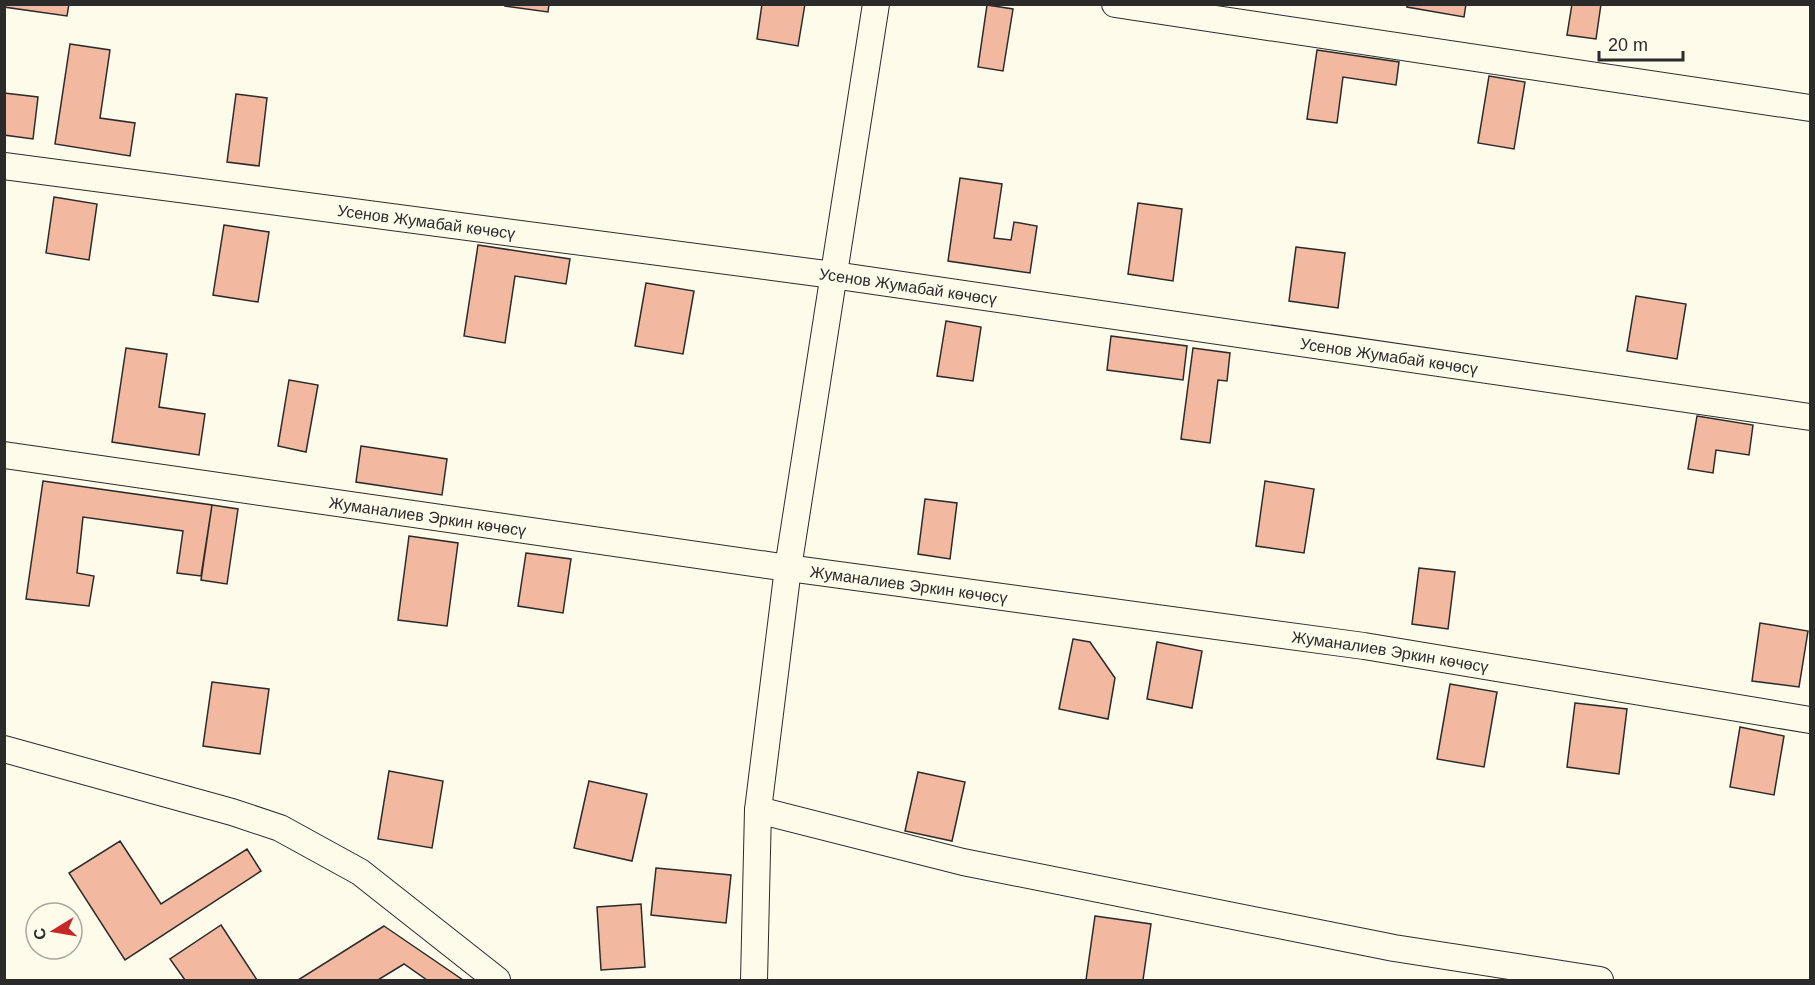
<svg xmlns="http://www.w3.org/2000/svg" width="1815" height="985" font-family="Helvetica,sans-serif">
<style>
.building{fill:#f2b8a0;stroke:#2b2b2b;stroke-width:1.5}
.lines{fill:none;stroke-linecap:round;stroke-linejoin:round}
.street-casing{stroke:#2b2b2b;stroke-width:28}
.street{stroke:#fdfbea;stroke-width:26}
.labels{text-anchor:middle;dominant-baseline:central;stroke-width:4.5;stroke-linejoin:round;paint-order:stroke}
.street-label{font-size:16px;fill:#2b2b2b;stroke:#fdfbea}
</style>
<rect width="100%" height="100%" fill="#fdfbea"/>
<path class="building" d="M4 4H69L67 16 4 7Z
M505 4H549L548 12 505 6Z
M762 4H805L798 46 757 39Z
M1407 4H1466L1464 17 1407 7Z
M1572 4H1601L1596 39 1567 35Z
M987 5 1013 9 1003 71 978 67Z
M70 44 110 50 100 118 135 123 130 156 55 144Z
M1317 50 1399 62 1396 85 1343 77 1337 123 1307 119Z
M1489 76 1525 82 1514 149 1478 143Z
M4 93 38 97 33 139 4 135Z
M236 94 267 98 259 166 227 162Z
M960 178 1002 184 994 238 1011 240 1014 222 1037 226 1030 273 948 261Z
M54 197 97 204 89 260 46 253Z
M1138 203 1182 209 1173 281 1128 274Z
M224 225 269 232 258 302 213 295Z
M478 245 570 259 566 284 515 276 505 343 464 336Z
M1296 247 1345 253 1338 308 1289 301Z
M646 283 694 291 683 354 635 346Z
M1636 296 1686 304 1677 359 1627 351Z
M946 321 981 327 973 381 937 376Z
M1111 336 1187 346 1183 380 1107 370Z
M126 348 167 354 159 407 205 414 199 455 112 442Z
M1193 348 1230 353 1227 381 1218 380 1210 443 1181 439Z
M289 380 318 385 306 452 278 446Z
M1697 416 1753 425 1749 455 1716 450 1713 473 1688 469Z
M361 446 447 459 442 495 356 482Z
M43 481 212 505 201 576 177 573 183 531 83 517 77 573 94 576 89 606 26 599Z
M1265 481 1314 489 1304 553 1256 546Z
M925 499 957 503 950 559 918 554Z
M212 505 238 509 227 584 201 580Z
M409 536 458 543 447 626 398 620Z
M526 553 571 559 563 613 518 606Z
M1419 568 1455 572 1448 629 1412 624Z
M1760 623 1808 631 1799 687 1752 681Z
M1073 639 1090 642 1115 678 1108 719 1059 709Z
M1157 642 1202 651 1192 708 1147 699Z
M212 682 269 689 260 754 203 746Z
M1450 684 1497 692 1484 767 1437 759Z
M1575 703 1627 709 1619 774 1567 767Z
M1740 727 1784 736 1774 795 1730 787Z
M389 771 443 781 432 848 378 839Z
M918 772 965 782 952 841 905 831Z
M589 781 647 794 632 861 574 848Z
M120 841 161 904 247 849 261 871 125 960 69 873Z
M656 868 731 875 726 923 651 915Z
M641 904 645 967 601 970 597 907Z
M1095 916 1151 924 1143 980H1086Z
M221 925 257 980H185L170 959Z
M384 926 463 980H427L404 964 378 980H298Z"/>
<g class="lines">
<defs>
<g id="street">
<path d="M1115 4 1810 108"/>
<path id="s1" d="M4 166 833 275 1810 417"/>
<path id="s2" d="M4 455 788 568 1364 646 1810 720"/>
<path d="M4 749 232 812 280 828 360 872 497 980"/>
<path d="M758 810 963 862 1394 948 1600 980"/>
<path d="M754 980 758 810 788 568 876 4"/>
</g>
</defs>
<use href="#street" class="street-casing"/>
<use href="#street" class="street"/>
</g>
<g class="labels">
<g class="street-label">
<text stroke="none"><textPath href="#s1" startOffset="426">Усенов Жумабай көчөсү</textPath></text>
<text stroke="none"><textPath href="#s1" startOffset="912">Усенов Жумабай көчөсү</textPath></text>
<text stroke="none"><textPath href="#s1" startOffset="1398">Усенов Жумабай көчөсү</textPath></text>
<text stroke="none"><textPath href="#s2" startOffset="428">Жуманалиев Эркин көчөсү</textPath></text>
<text stroke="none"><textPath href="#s2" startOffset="914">Жуманалиев Эркин көчөсү</textPath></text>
<text stroke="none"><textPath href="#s2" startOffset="1400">Жуманалиев Эркин көчөсү</textPath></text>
</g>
</g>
<rect width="1815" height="985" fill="none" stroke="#2b2b2b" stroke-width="12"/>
<g transform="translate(54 931) rotate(259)"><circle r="28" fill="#fdfbea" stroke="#a9a89e" stroke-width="1.5"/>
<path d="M0-4.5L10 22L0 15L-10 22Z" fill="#c62828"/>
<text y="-9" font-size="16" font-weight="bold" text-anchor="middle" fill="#2b2b2b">С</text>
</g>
<path d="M1599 51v9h84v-9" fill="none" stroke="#2b2b2b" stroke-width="3"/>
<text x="1608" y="51" font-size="18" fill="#2b2b2b" stroke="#fdfbea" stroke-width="4.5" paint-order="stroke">20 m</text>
</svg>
